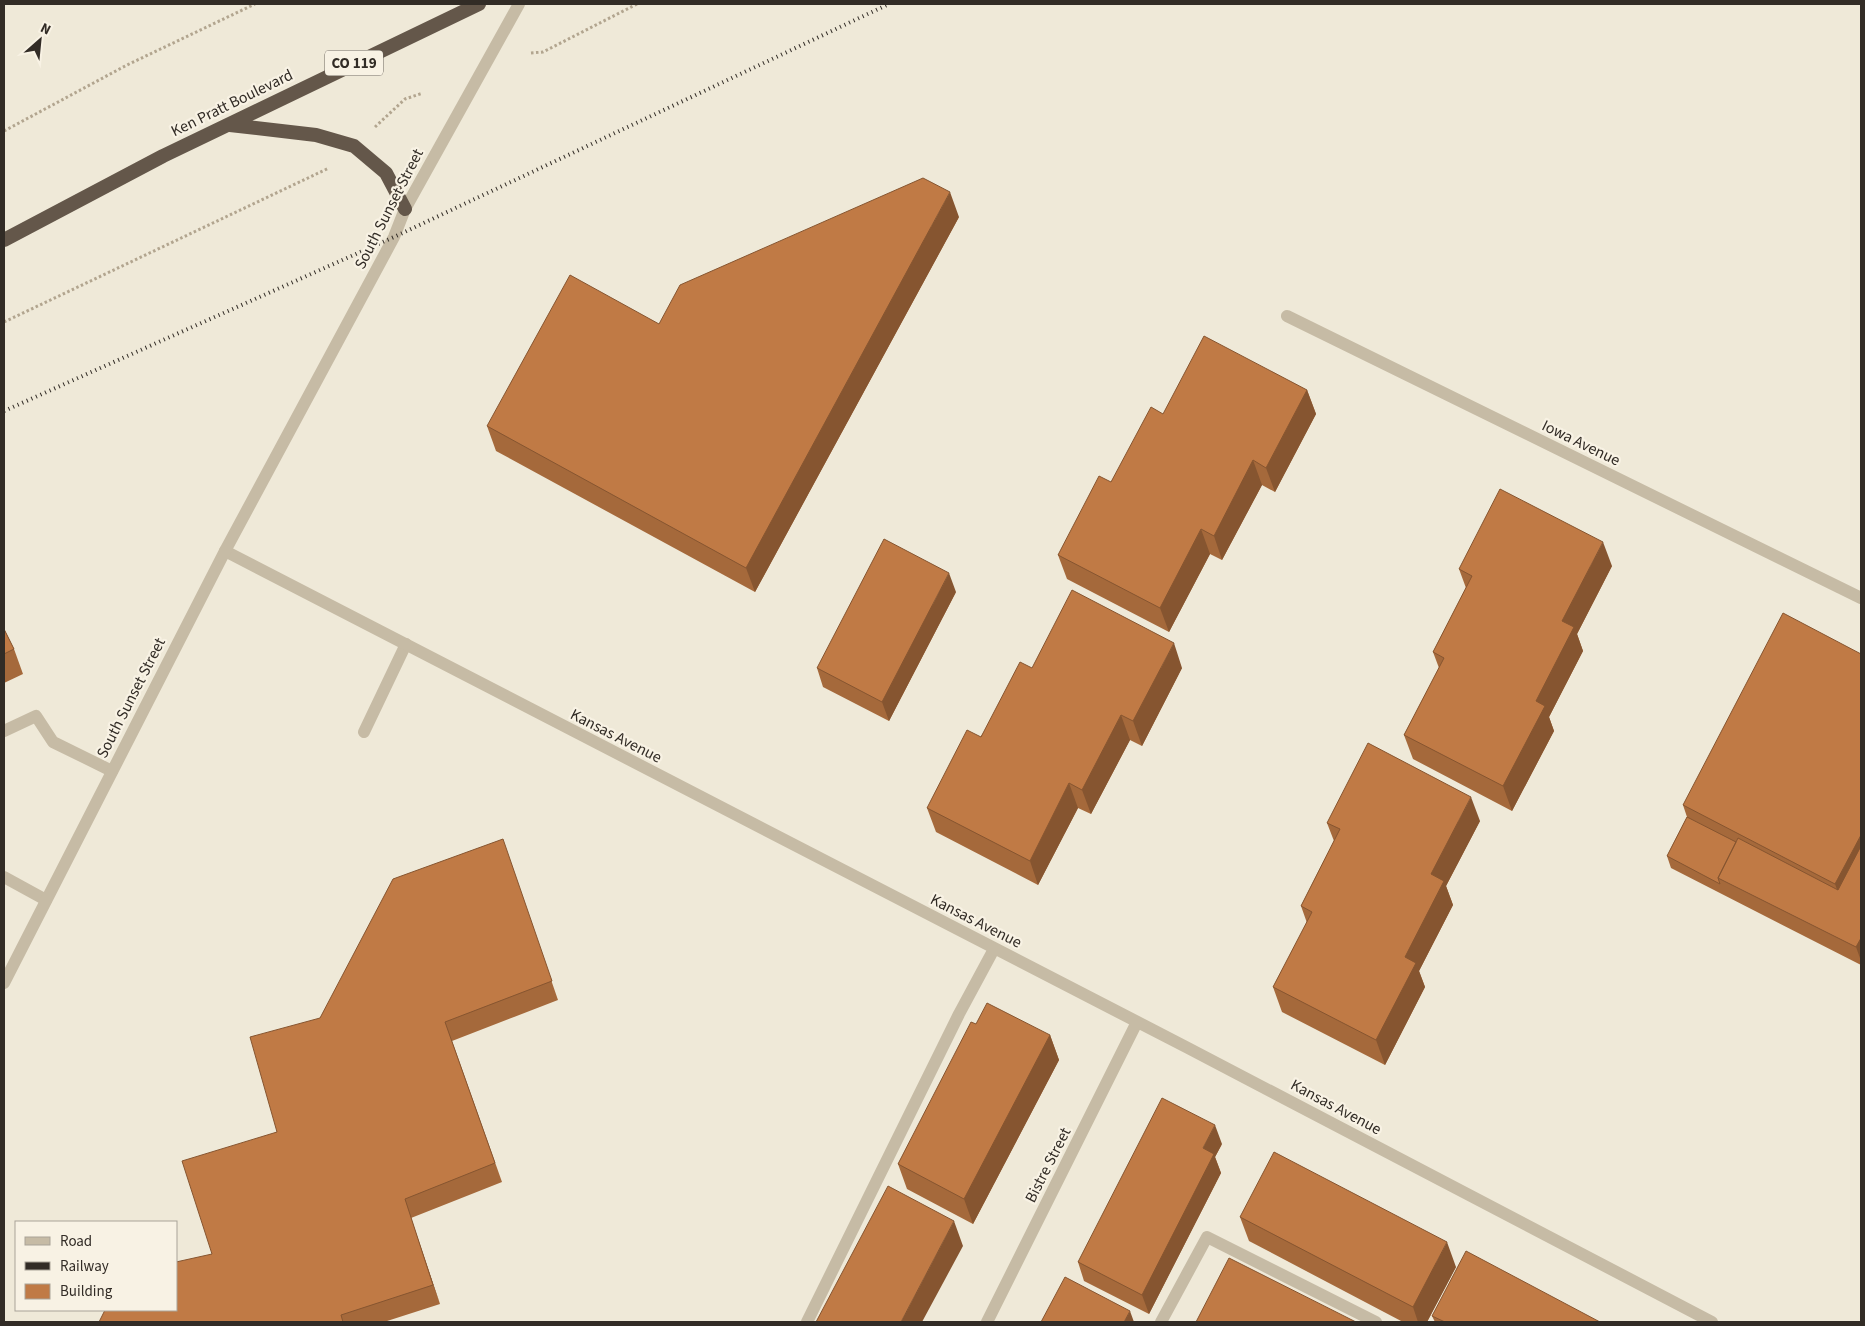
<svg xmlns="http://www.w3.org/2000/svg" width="1865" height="1326" font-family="'Source Sans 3',sans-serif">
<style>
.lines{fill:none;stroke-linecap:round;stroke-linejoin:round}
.path{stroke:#b2a58f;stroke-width:3;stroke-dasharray:2.5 2.5;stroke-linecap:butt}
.service{stroke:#c6bba5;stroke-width:12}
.minor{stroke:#c6bba5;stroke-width:12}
.tertiary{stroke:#c6bba5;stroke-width:12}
.trunk{stroke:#64574a;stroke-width:14}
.rail{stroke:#322c26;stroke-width:4;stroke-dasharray:1 4;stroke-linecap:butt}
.wall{fill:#a5693b}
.shaded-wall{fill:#865530}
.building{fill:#c07a45;stroke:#865530}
.labels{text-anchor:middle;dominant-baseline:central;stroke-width:4.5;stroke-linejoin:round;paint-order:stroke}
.shield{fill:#f8f2e4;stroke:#6d675f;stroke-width:1}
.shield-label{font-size:15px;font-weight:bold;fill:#322c26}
.street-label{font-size:16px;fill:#322c26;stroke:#f8f2e4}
</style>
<rect width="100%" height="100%" fill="#efe9d8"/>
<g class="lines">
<path class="path" d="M531 53 543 52 637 4
M375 127 405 99 423 93
M4 131 127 65 255 4
M4 322 329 168"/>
<path class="service" d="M4 731 36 716 53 742 112 771
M364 732 406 644
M4 877 46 900
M807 1322 959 1014 994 949"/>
<path class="minor" d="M1287 316 1861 598
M225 551 1188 1048 1712 1322
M987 1322 1137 1022
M1161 1322 1207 1237 1376 1322"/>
<path class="tertiary" d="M4 983 225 551 394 237 405 209 519 4"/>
<path class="trunk" d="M230 125 316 135 354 146 386 173 405 209
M4 240 163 156 479 4"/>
<path class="rail" d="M4 411 394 237 889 4"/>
</g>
<path class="wall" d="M959 217 755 592 496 451 487 426 659 324Z
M1307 390 1316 414 1275 492 1262 485 1222 560 1210 554 1169 632 1067 579 1058 555 1111 482 1163 414Z
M1612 566 1577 634 1583 651 1549 717 1554 731 1512 811 1413 759 1404 735 1439 668 1433 652 1466 588 1459 569Z
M956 592 889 721 823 687 817 668Z
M4 629 14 649 23 674 4 683Z
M1861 654V965L1671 868 1667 856 1687 817 1683 805Z
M1032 668H1182L1142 746 1130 740 1091 814 1078 808 1038 885 936 832 927 808Z
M1480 821 1446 886 1453 905 1419 971 1425 987 1385 1065 1282 1012 1273 987 1307 923 1301 906 1334 841 1327 823Z
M509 858 558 1000 452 1041 502 1182 411 1218 440 1304 384 1322H99L212 1254 277 1132 320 1018Z
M976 1024 1050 1035 1059 1060 973 1224 907 1189 898 1164Z
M1222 1144 1215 1157 1221 1173 1149 1314 1084 1281 1078 1262Z
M1240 1217 1456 1267 1427 1322H1403L1249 1241Z
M1432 1316 1600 1322H1435Z"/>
<path class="shaded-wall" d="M950 192 959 217 755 592 746 568Z
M1307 390 1316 414 1275 492 1266 468Z
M1253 460 1262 485 1222 560 1214 536Z
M1201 529 1210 554 1169 632 1160 608Z
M1603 542 1612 566 1577 634 1583 651 1549 717 1554 731 1512 811 1503 786 1536 701 1562 621Z
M949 573 956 592 889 721 882 702Z
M1174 643 1182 668 1142 746 1133 721Z
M1121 715 1130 740 1091 814 1082 790Z
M1069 783 1078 808 1038 885 1030 861Z
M1471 797 1480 821 1446 886 1453 905 1419 971 1425 987 1385 1065 1376 1040 1405 957 1431 874Z
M1861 835V876L1844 909 1835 884Z
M1861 938V961L1856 947Z
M1050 1035 1059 1060 973 1224 964 1199Z
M1215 1125 1222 1144 1215 1157 1221 1173 1149 1314 1142 1295 1203 1148Z
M405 1199 411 1218 440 1304 433 1285Z
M954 1221 963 1246 922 1322H901Z
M1447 1242 1456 1267 1427 1322H1418L1413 1307Z
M1130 1311 1134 1322H1124Z"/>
<path class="building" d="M923 178 950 192 746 568 487 426 570 275 659 324 680 285Z
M1204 336 1307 390 1266 468 1253 460 1214 536 1201 529 1160 608 1058 555 1099 476 1111 482 1151 407 1163 414Z
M1500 489 1603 542 1562 621 1574 627 1536 701 1545 706 1503 786 1404 735 1444 658 1433 652 1472 576 1459 569Z
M884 539 949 573 882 702 817 668Z
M1072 590 1174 643 1133 721 1121 715 1082 790 1069 783 1030 861 927 808 967 730 981 737 1020 662 1032 668Z
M1783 613 1861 654V835L1835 884 1683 805Z
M4 629 14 649 4 654Z
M1368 743 1471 797 1431 874 1444 881 1405 957 1416 963 1376 1040 1273 987 1312 912 1301 906 1340 829 1327 823Z
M1687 817 1736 842 1718 878 1720 884 1667 856Z
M1738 838 1838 890 1861 846V938L1856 947 1718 878Z
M503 839 552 981 445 1022 495 1163 405 1199 433 1285 341 1315 343 1322H99L105 1310H176V1262L212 1254 182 1161 277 1132 250 1037 320 1018 393 879Z
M987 1003 1050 1035 964 1199 898 1164 971 1022 976 1024Z
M1162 1098 1215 1125 1203 1148 1214 1154 1142 1295 1078 1262Z
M1274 1152 1447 1242 1413 1307 1240 1217Z
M888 1186 954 1221 901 1322H816Z
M1466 1251 1600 1322H1445L1432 1316Z
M1229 1258 1356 1322H1196Z
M1065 1277 1130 1311 1124 1322H1041Z"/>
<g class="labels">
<rect class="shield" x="325" y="50.5" width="58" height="25" rx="4"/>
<g class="shield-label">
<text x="354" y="63">CO 119</text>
</g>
<g class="street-label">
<text transform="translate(232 103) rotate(-26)">Ken Pratt Boulevard</text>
<text transform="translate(389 209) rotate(-63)">South Sunset Street</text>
<text transform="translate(1581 443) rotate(26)">Iowa Avenue</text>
<text transform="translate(131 698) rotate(-63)">South Sunset Street</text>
<text transform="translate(616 736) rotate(27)">Kansas Avenue</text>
<text transform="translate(976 921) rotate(27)">Kansas Avenue</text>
<text transform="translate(1336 1107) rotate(28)">Kansas Avenue</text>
<text transform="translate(1048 1165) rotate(-63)">Bistre Street</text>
</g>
</g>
<rect width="1865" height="1326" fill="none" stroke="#322c26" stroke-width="10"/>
<rect x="15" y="1221" width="162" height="90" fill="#f8f2e4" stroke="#a9a398"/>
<rect x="25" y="1237" width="25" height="8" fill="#c6bba5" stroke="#a9a398"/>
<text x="60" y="1246" font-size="15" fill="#322c26">Road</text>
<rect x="25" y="1262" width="25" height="8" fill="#322c26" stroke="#a9a398"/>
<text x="60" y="1271" font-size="15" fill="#322c26">Railway</text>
<rect x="25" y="1284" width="25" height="15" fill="#c07a45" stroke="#a9a398"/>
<text x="60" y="1296" font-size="15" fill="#322c26">Building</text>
<g transform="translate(40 40) rotate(27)" stroke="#f8f2e4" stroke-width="4" paint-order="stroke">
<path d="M0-4L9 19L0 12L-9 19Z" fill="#322c26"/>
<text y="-8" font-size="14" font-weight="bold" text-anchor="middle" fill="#322c26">N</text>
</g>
</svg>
